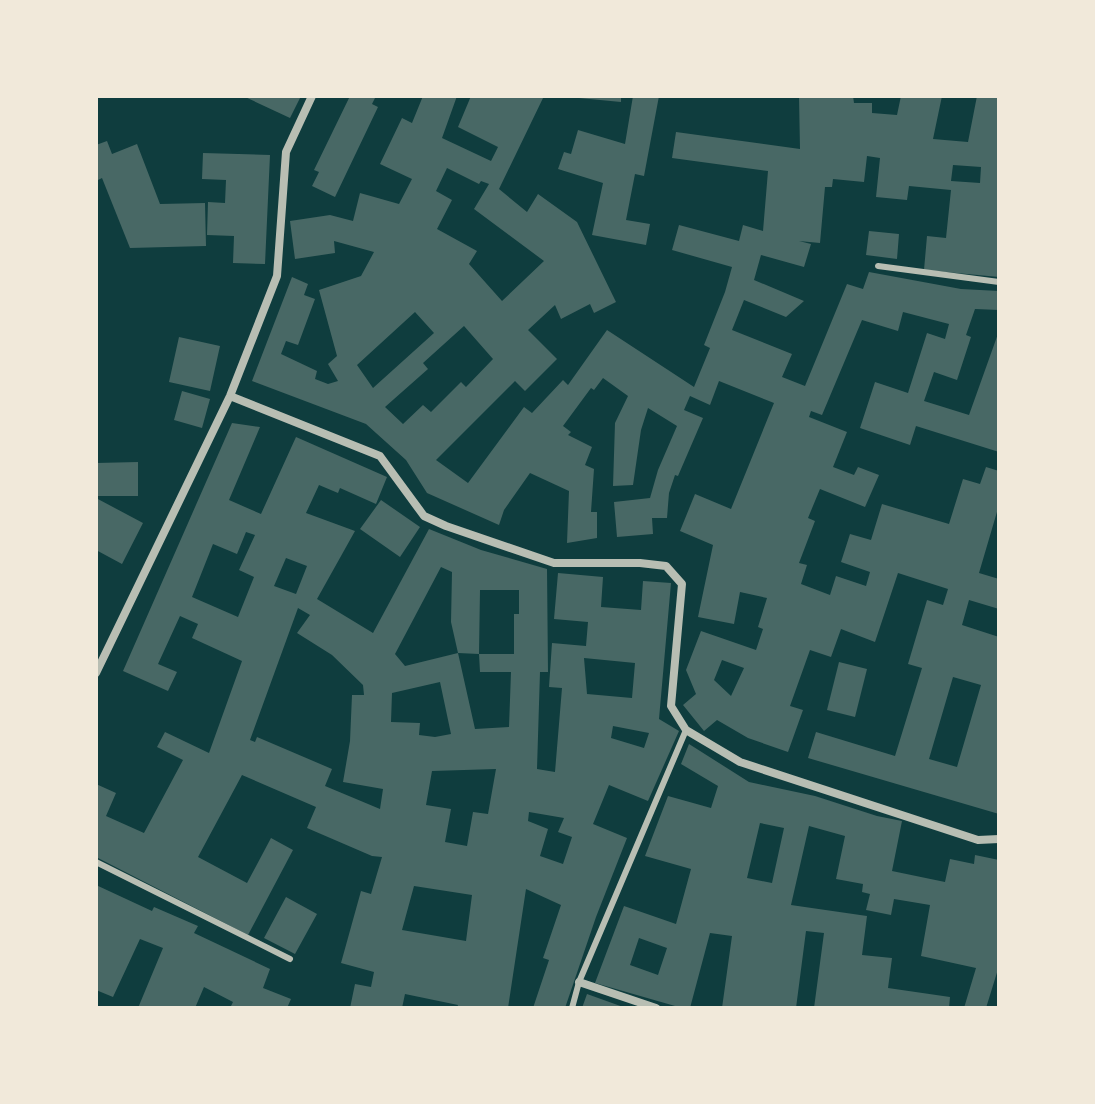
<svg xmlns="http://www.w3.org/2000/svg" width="1095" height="1104" font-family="Helvetica,sans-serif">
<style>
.building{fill:#486865;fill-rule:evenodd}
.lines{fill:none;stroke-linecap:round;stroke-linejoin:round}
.service{stroke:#b8beb3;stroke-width:6}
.minor{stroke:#b8beb3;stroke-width:8}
</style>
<rect width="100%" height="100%" fill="#0f3d3e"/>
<path class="building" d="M243 96H301L290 118Z
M350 96H376L372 104 378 107 335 197 312 186 319 172 314 170Z
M423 96H457L442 138 491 161 498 147 458 127 471 96H544L499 189 527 212 538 194 577 222 616 302 594 313 590 304 561 319 555 305 528 330 557 359 525 391 515 381 436 460 468 483 524 407 532 413 563 380 568 385 607 330 694 387 710 348 704 345 725 292 732 267 672 250 679 225 739 241 743 225 763 231 768 171 672 158 676 132 800 149 799 96H853L854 103H872V113L897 115 901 96H942L933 139 968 142 977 96H999V277L924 270 927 236 946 238 951 190 909 186 907 200 876 197 880 158 867 156 864 182 833 179 832 187H825L820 243 799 241 811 244 804 267 761 255 754 280 804 301 786 317 744 300 732 330 792 354 782 377 805 386 847 284 863 289 869 272 961 289 999 291V310L975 309 966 335 971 337 957 380 934 372 924 401 969 415 999 331V452L916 426 910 445 860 428 875 382 908 393 927 333 945 339 949 324 903 312 898 331 862 320 822 415 811 411 809 417 847 432 833 467 854 475 858 467 879 475 865 507 820 489 808 518 815 521 799 563 807 565 801 584 830 595 836 576 866 586 870 572 841 562 850 534 871 540 882 504 949 524 963 479 980 484 986 467 999 471V505L979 573 999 579V609L969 600 962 625 999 637V814L808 758 816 732 895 756 922 668 908 664 927 600 943 605 948 589 898 573 875 642 841 629 831 657 810 650 790 706 803 710 788 752 748 738 717 720 704 731 683 705 696 694 686 670 701 631 756 650 763 629 758 627 767 598 740 592 734 624 698 617 713 545 680 531 695 494 731 509 774 403 719 381 710 405 690 396 684 410 703 418 678 476 675 475 669 493 667 518H652L653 534 617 537 614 502 650 498 658 470 677 426 648 408 641 430 633 485 613 486 615 423 628 396 603 378 594 390 591 388 563 426 571 432 568 435 592 447 585 465 594 469 591 512H597V538L567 543 569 491 530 473 504 510 499 525 427 493 406 460 366 424 252 381 292 277 308 284 304 295 315 299 298 345 286 341 281 354 317 371 315 379 328 384 338 381 328 364 337 356 319 290 361 276 374 252 334 241 335 253 295 259 290 221 330 215 353 221 360 193 399 204 412 179 380 164 402 118 412 123ZM953 165 981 167 980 183 951 181ZM447 168 479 184 481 181 489 184 474 209 544 261 502 301 469 264 477 251 437 229 452 200 436 191ZM415 312 434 333 373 388 357 365ZM464 326 493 359 466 387 461 382 431 412 423 405 403 424 385 407 428 369 423 363ZM722 660 744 668 731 696 714 680ZM953 677 981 685 957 767 929 759Z
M579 96H621V102L579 98Z
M633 96H659L644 176 635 174 626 220 650 224 646 245 592 235 603 183 558 169 564 152 571 154 578 130 625 144Z
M107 141 112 154 137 144 160 204 205 203 206 246 130 248 102 178 96 181V145Z
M203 153 270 155 265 264 233 263 234 236 207 235 208 202 225 203 226 180 202 179Z
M869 231 899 234 897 259 866 255Z
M179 337 220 346 210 391 169 382Z
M182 391 210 399 202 428 174 420Z
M232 423 260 427 229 500 261 514 296 437 387 477 376 504 340 488 338 493 319 485 306 513 355 531 317 599 373 633 429 529 481 550 547 569 548 672H540L537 769 555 772 562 688 549 687 552 643 586 646 588 622 554 619 558 573 603 577 601 607 641 610 643 581 671 583 659 719 679 731 648 801 609 785 593 824 627 838 596 917 565 1008H533L549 960 543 958 561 905 526 889 508 1008H457L458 1005 405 994 402 1008H350L355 984 371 987 374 972 341 963 361 891 371 894 382 857 372 856 307 828 316 807 242 775 198 857 247 883 271 838 293 850 248 935 96 857V784L116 793 106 816 144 833 183 760 157 747 165 732 209 753 242 661 192 638 198 624 180 616 158 664 177 672 168 691 123 671ZM246 532 255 535 239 570 254 577 238 617 192 597 213 544 237 554ZM286 558 307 566 296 594 274 586ZM441 567 452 572 451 622 458 653 479 654 480 590H519V614H514V654H479L480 672H511L509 727 475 729 458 653 405 666 395 654ZM298 608 310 615 297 633 332 655 363 685 364 695H352L350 741 343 782 383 789 380 809 325 786 332 769 257 737 255 742 250 740ZM584 658 635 663 632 698 587 694ZM440 682 451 734 435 737 419 735 420 723 391 722 392 693ZM613 726 649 733 644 748 611 738ZM496 769 488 814 473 812 467 846 445 842 451 809 426 805 432 771ZM529 812 564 818 558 832 572 837 563 864 540 856 548 829 528 821ZM414 886 472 895 466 941 402 930Z
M138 462V496H96V463Z
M96 498 143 523 122 564 96 550Z
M381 500 420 527 400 557 360 529Z
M839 662 867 669 855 717 827 710Z
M689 744 749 782 815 796 877 816 902 821 892 871 945 882 950 859 974 864 975 855 999 860V966L986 1008H964L976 968 921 956 930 905 894 899 891 915 866 910 870 894 862 892 863 884 836 879 845 836 809 826 791 905 867 916 862 955 892 958 888 988 950 997 949 1008H814L824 933 806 931 796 1008H722L732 936 710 933 690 1008H682L595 983 624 906 676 924 691 869 645 856 668 796 711 808 718 786 681 764ZM760 823 784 828 772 883 747 878ZM639 938 667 948 658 975 630 965Z
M96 885 152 911 154 907 198 926 194 933 270 969 263 988 291 999 287 1008H230L233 1002 204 987 195 1008H138L163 948 140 939 113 997 96 990Z
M286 897 317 914 295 954 264 938Z
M587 994 626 1008H582Z"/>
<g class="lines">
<path class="service" d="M878 266 999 282
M96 862 290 959
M572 1008 579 982 686 730"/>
<path class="minor" d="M230 396 380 456 424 516 446 526 554 563H640L666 566 682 584 671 706 686 730 740 762 978 840 999 839
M96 673 230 396 277 276 286 152 312 96
M579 982 656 1008"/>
</g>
<rect width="1095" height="1104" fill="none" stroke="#f1e9da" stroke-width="196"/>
</svg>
